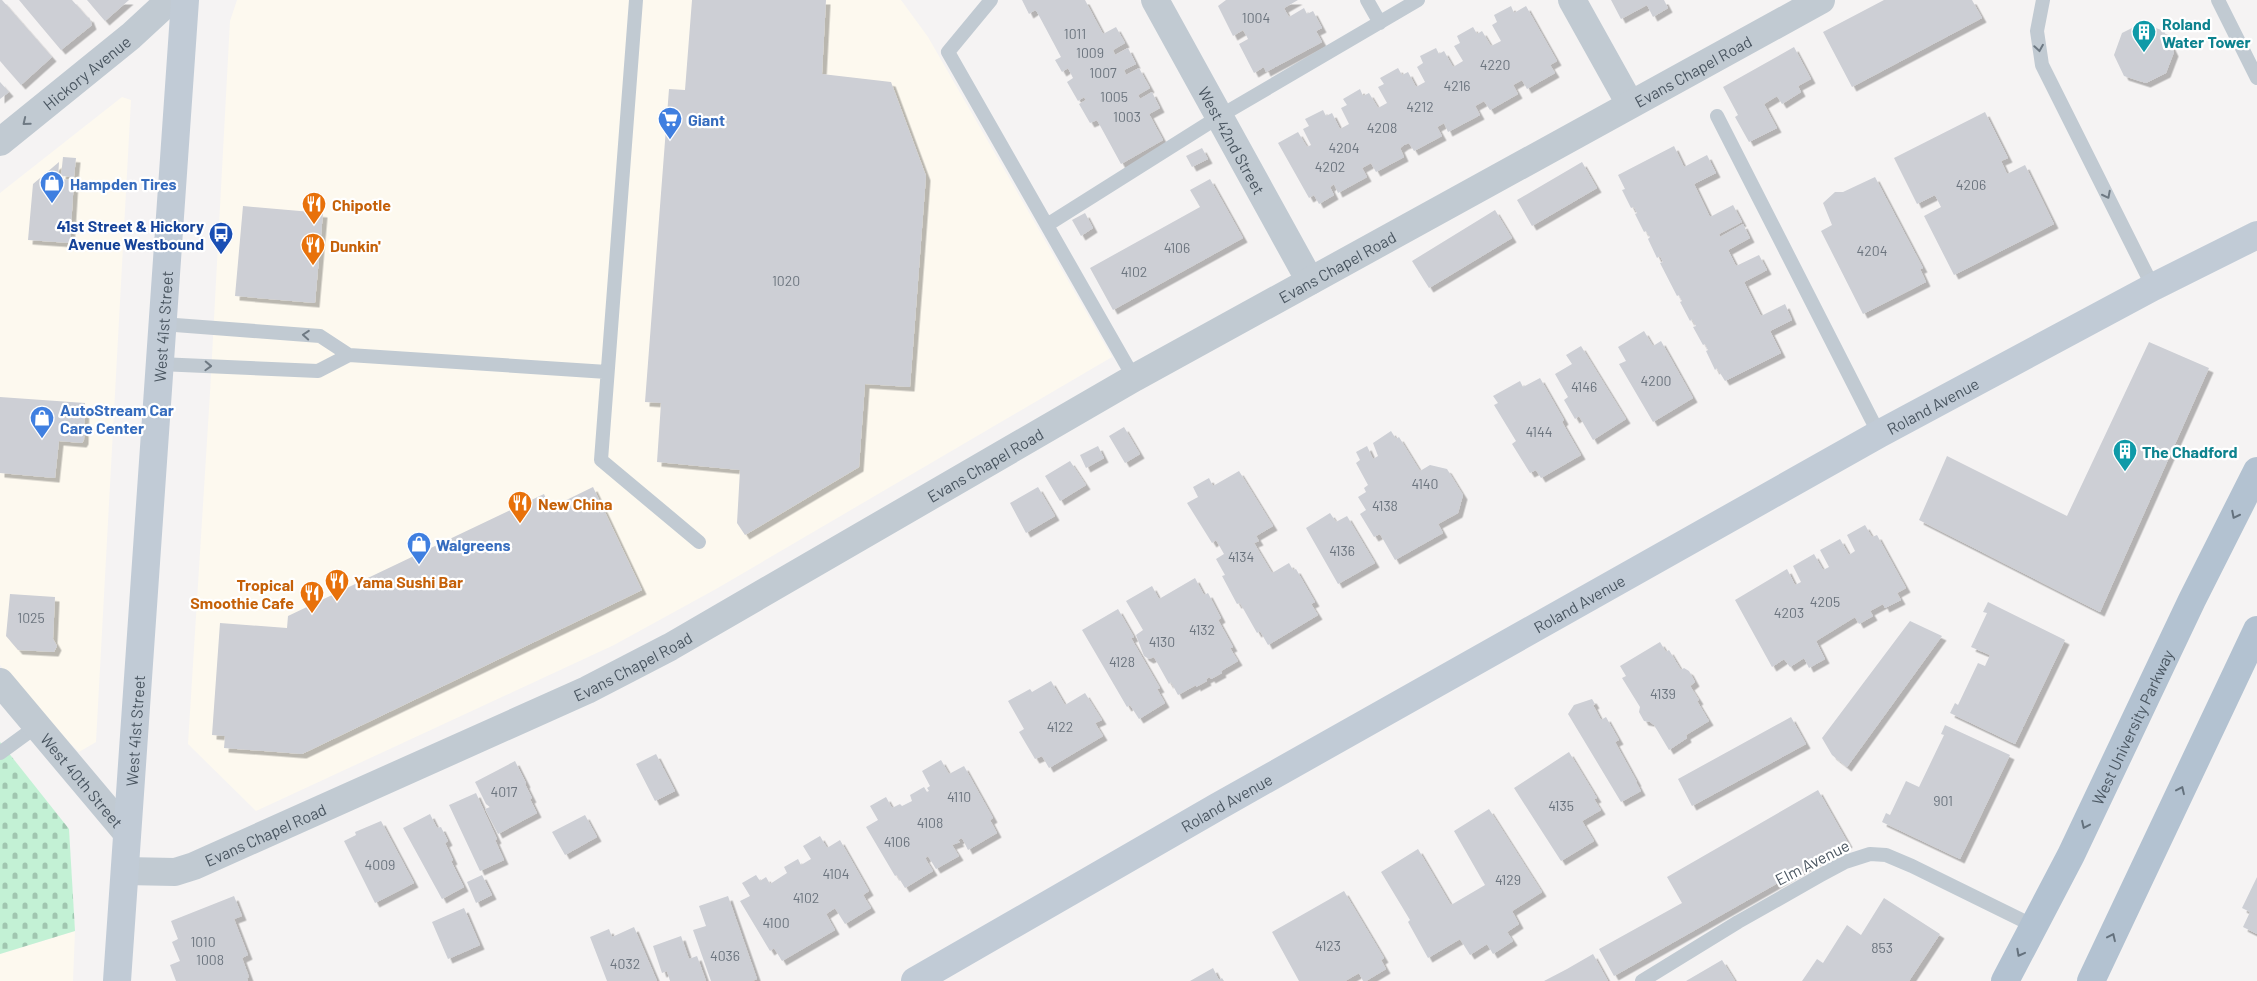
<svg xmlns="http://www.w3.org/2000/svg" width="2257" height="981" font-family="Barlow,sans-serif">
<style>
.commercial{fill:#fdf9ef}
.cemetery{fill:url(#cemetery-stones)}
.building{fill:#cdcfd5;filter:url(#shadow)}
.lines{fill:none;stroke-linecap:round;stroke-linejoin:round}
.lane{stroke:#c1cad2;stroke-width:14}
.street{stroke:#c1cad2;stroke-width:28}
.secondary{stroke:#c1cbd6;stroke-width:28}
.primary{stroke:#b3c2d1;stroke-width:28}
.oneway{stroke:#6e7983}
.oneway2{stroke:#64717d}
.labels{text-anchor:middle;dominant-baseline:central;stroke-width:4.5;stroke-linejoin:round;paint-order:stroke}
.number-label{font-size:14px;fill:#6b747e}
.culture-label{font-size:16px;font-weight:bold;fill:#0d838f;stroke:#fff;text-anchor:start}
.street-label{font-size:16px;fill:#4a5661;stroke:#fff}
.shop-label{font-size:16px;font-weight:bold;fill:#366cbe;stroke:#fff;text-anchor:start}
.food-label{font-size:16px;font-weight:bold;fill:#c56008;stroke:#fff;text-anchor:start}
.transit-label{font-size:16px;font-weight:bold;fill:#164399;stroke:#fff;text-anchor:end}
</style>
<defs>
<pattern id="cemetery-stones" width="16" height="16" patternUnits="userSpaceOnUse" patternTransform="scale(1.25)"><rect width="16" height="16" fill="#c3f1d5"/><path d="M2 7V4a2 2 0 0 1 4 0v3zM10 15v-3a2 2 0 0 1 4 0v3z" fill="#a0c6b0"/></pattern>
<filter id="shadow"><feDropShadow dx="4.5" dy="4.5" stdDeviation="0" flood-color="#0004"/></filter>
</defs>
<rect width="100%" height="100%" fill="#f5f3f3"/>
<path class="commercial" d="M237 0H901L928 37 1112 357 716 589 614 645 256 811 188 744 210 393 230 21Z
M122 97 131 100 96 742 79 752 37 711 0 665V193Z
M75 931 73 981H0V954Z"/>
<path class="cemetery" d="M0 742 69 829 75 931 0 954Z"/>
<path class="building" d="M0 0H2L52 57 21 85 0 61Z
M19 0H72L88 18 89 17 92 25 61 50Z
M87 0H129L105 21Z
M692 0H826L822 74 891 82 926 176 910 387 865 384 859 467 745 535 737 523 740 470 657 462 661 403 645 402 669 89 685 90Z
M1022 0H1085L1103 34 1116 27 1125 43 1113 50 1115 55 1128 48 1136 64 1124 70 1126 75 1139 68 1150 88 1138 95 1140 99 1152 92 1160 108 1149 114 1163 140 1121 164 1097 120 1090 123 1079 104 1086 100 1084 97 1078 101 1067 82 1073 78 1068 68 1062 72 1055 60 1061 57 1037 12 1035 10 1029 14Z
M1226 0H1298L1284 8 1286 12 1289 17 1304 8 1307 14 1313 11 1322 28 1316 31 1322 42 1266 72 1264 67 1254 73 1239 44 1248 39 1246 35 1243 30 1233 36 1218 6Z
M1611 0H1664L1668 8 1653 17 1647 5 1621 19Z
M1884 0H1972L1982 18 1852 87 1823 32Z
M1511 6 1514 13 1526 6 1557 61 1550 65 1555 73 1527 89 1522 80 1513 85 1518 94 1490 110 1484 101 1475 106 1480 115 1448 132 1444 123 1437 127 1442 136 1414 151 1409 143 1404 145 1400 148 1404 157 1376 172 1371 163 1362 168 1367 177 1338 193 1334 184 1330 187 1334 195 1319 204 1314 195 1309 198 1278 143 1298 132 1307 147 1311 145 1303 129 1309 126 1305 119 1323 110 1326 116 1332 113 1340 129 1349 124 1341 108 1347 105 1343 99 1360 89 1363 96 1369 93 1378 108 1387 103 1378 87 1384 84 1380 78 1398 68 1402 75 1408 72 1416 87 1425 82 1417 67 1423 63 1420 56 1436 48 1439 54 1444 51 1453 67 1463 61 1454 46 1460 43 1457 36 1473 27 1477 34 1482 31 1491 46 1501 41 1492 25 1497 22 1494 15Z
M2142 23 2164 31 2174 52 2166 73 2146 83 2124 76 2114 55 2122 33Z
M1794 47 1811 79 1798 86 1801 92 1782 104 1777 96 1764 104 1777 128 1749 142 1735 117 1738 115 1723 87Z
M0 82 9 92 0 99Z
M1985 112 2008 158 2001 161 2007 174 2025 165 2054 224 1954 275 1924 216 1941 207 1935 195 1917 204 1894 158Z
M1674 146 1684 167 1707 155 1716 173 1694 184 1710 217 1733 205 1742 222 1719 234 1720 237 1743 224 1750 238 1728 250 1736 266 1759 255 1767 270 1744 282 1761 316 1785 304 1792 320 1770 331 1781 353 1725 381 1717 368 1715 370 1706 351 1708 350 1705 344 1703 345 1693 327 1696 326 1692 319 1690 321 1680 302 1682 301 1679 295 1677 296 1660 263 1663 262 1660 256 1657 258 1648 239 1650 237 1646 231 1644 232 1635 214 1637 213 1634 207 1631 208 1622 190 1625 189 1618 175Z
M1202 148 1208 159 1192 167 1186 156Z
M63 157 76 158 74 177 61 176Z
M59 162 58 179 74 180 70 243 28 240 33 184Z
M1582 162 1597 188 1532 226 1517 200Z
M1875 177 1923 268 1920 269 1926 282 1863 314 1821 231 1832 225 1823 203 1835 192H1843Z
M1210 179 1243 238 1113 310 1090 268 1200 207 1190 190Z
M243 206 323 213 315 303 235 296Z
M1495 210 1512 238 1429 288 1412 261Z
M1085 213 1093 228 1081 236 1072 220Z
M1644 331 1653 346 1661 341 1693 398 1653 422 1619 364 1626 361 1618 347Z
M2149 342 2209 368 2100 612 1919 520 1947 456 2067 516Z
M1581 346 1626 419 1593 440 1579 416 1575 419 1564 400 1568 397 1555 374 1572 364 1566 355Z
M1540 378 1564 420 1562 422 1581 455 1541 478 1536 470 1530 473 1512 444 1516 441 1494 405 1498 403 1493 396 1520 381 1523 387Z
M0 397 85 403 84 440 82 443 59 441 55 478 0 473Z
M1124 427 1140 454 1125 463 1109 436Z
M1391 431 1396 439 1399 437 1420 471 1430 465 1447 469 1463 495 1458 513 1438 524 1443 533 1395 560 1380 534 1374 537 1360 514 1366 510 1358 497 1366 492 1364 488 1368 485 1356 463 1360 460 1356 452 1367 446 1373 459 1378 456 1373 443Z
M1098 446 1104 458 1086 468 1080 455Z
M1070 461 1086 485 1060 501 1045 476Z
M1239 471 1273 526 1256 536 1259 541 1254 543 1272 573 1289 563 1293 570 1296 569 1315 602 1311 604 1318 615 1268 645 1260 631 1257 633 1240 603 1237 604 1222 576 1225 575 1216 559 1224 554 1216 540 1212 543 1187 503 1198 497 1193 487 1209 478 1213 486Z
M593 487 642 590 302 754 224 748 225 736 212 735 220 623 287 628 288 616 544 494 550 508Z
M1038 487 1055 516 1026 533 1010 503Z
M1330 513 1336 522 1347 516 1375 563 1338 584 1306 528Z
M1865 525 1872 537 1877 535 1906 588 1897 593 1901 600 1885 608 1883 604 1870 611 1873 616 1859 624 1855 617 1816 641 1825 659 1809 668 1804 658 1790 667 1784 659 1772 667 1735 600 1787 569 1795 585 1801 582 1793 566 1814 554 1823 570 1829 567 1820 550 1840 539 1849 555 1855 551 1847 535Z
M1195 578 1204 595 1208 593 1221 618 1218 620 1233 647 1230 648 1238 661 1221 671 1222 673 1211 679 1210 677 1206 679 1207 681 1196 687V685L1178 695 1171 682 1169 684 1154 657 1149 659 1144 656 1136 635 1143 630 1126 601 1152 586 1159 599Z
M10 594 55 597 53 639 57 646 54 652 18 650 6 636Z
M1988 602 2065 640 2015 744 1950 713 1955 703 1958 705 1978 663 1985 666 1990 655 1971 647 1987 613 1983 612Z
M1118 609 1134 637 1131 638 1160 688 1157 689 1165 703 1139 719 1130 705 1127 707 1082 630Z
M1910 621 1942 636 1847 767 1832 755 1822 738Z
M1660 642 1666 652 1669 650 1681 670 1684 668 1689 671 1695 682 1690 686 1699 700 1697 701 1709 721 1686 735 1687 738 1669 750 1654 725 1650 722 1644 721 1639 712 1640 707 1622 678 1626 676 1620 666Z
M1051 681 1065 705 1085 693 1102 720 1095 723 1103 736 1049 768 1042 756 1035 759 1019 732 1024 729 1008 701 1030 689 1032 692Z
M1592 699 1595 704 1593 705 1601 720 1606 717 1619 740 1615 742 1637 782H1636L1641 791 1621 802 1568 714 1574 705Z
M1791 717 1806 744 1692 806 1678 779Z
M1945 725 2010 755 1960 859 1882 822 1886 813 1890 815 1906 781 1919 787 1944 735 1941 734Z
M1569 752 1597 798 1594 799 1601 810 1582 821 1594 841 1561 861 1514 788Z
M656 754 675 791 655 801 636 764Z
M941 760 949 774 964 766 993 818 990 820 997 833 968 850 962 838 958 840 960 842 952 845 959 856 936 869 928 856 925 858 933 871 905 888 897 875 895 876 866 827 878 820 870 806 886 797 892 808 900 804 902 806 912 801 910 795 924 787 927 792 929 791 927 788 930 786 922 771Z
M515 761 526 783 525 784 532 798 530 799 537 813 498 834 485 809 490 807 486 804 475 782Z
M1818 790 1848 843 1614 976 1599 949 1682 903 1667 877Z
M476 793 497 839 495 840 504 860 480 871 449 805Z
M1489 809 1542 892 1512 911 1519 924 1507 932 1513 941 1493 954 1487 944 1470 955 1460 939 1428 958 1408 922 1410 920 1381 872 1418 849 1451 905 1485 885 1454 831Z
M430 814 437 828 441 827 448 841 445 843 453 860 451 861 464 887 442 899 403 828Z
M585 815 597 837 565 855 552 832Z
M381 821 414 883 375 903 344 841 356 835 355 832Z
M820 836 827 848 840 840 869 891 863 895 871 908 845 924 835 908 826 914 835 930 782 961 774 948 770 951 740 901 750 896 742 883 756 875 760 881 766 877 770 884 787 873 784 867 798 859 801 865 811 859 803 846Z
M482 875 492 895 476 903 467 882Z
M2257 877V934L2243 927 2250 912 2242 908Z
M1344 891 1384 958 1381 960 1386 969 1366 981H1363L1359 973 1345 981H1299L1272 932Z
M234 896 242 916 234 919 248 955 242 958 249 977 247 978 248 981H176L170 965 180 961 172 942 178 939 171 921Z
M728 896 757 979 752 981H711L693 930 706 926 699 906Z
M1884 898 1940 934 1909 981H1802L1817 959 1823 963 1847 925 1861 935Z
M464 908 480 945 448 959 432 922Z
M634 927 657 981H607L590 937 609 929 612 937Z
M681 936 689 959 697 956 706 981H670L667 971 662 973 653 946Z
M1593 954 1608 981H1544L1567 969Z
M1722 960 1735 981H1686Z
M1213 968 1219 980 1222 978 1224 981H1190Z"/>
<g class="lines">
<path class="lane" d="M636 0 601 460 699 542
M991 0 948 52 1134 378
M1367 0 1380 23
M2043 0 2037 31 2042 65 2153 287
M2218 0 2257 78
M1717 116 1879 434
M1047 225 1220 116 1418 0
M162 324 320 336 349 355 607 372
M159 364 318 371 349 355
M0 753 37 726
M1642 981 1738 922 1821 875 1845 862 1870 854 1886 855 1912 866 2034 926"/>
<g class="street">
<path id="s1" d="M1155 0 1310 281"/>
<path d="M1572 0 1630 104"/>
<path id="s2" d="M0 142 131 36 170 0"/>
<path id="s3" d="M0 682 127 833"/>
<path id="s4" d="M125 871 175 872 194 866 587 690 670 647 1134 378 1821 0"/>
</g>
<g class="secondary">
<path id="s5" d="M117 981 185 0"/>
<path id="s6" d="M915 981 1217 807 1879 434 2153 287 2257 235"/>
</g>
<g class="primary">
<path id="s7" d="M2005 981 2071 855 2192 600 2257 471"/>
<path d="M2091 981 2257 630"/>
</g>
</g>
<defs><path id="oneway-chevron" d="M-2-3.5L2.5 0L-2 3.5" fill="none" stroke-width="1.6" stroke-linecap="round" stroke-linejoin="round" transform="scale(1.25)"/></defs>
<g class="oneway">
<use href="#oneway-chevron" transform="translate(2039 48) rotate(81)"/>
<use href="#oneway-chevron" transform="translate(26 122) rotate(141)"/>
<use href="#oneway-chevron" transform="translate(2107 195) rotate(63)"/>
<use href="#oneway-chevron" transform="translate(306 335) rotate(-176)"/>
<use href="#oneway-chevron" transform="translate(208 366) rotate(2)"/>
</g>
<g class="oneway2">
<use href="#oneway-chevron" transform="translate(2235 515) rotate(117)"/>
<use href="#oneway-chevron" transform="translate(2181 790) rotate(-65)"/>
<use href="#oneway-chevron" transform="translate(2085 825) rotate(115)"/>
<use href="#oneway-chevron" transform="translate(2112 937) rotate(-65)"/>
<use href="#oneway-chevron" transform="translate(2020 953) rotate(118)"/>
</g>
<defs>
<symbol id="building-pin" viewBox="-11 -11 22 30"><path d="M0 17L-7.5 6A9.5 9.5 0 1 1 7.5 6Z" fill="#0f9aa8" stroke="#fff"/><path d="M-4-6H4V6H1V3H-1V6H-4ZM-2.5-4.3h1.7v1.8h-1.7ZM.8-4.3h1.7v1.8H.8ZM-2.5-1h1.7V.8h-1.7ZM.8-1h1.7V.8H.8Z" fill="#fff"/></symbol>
<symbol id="supermarket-pin" viewBox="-11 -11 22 30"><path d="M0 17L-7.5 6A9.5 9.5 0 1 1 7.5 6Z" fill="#3f7fe0" stroke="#fff"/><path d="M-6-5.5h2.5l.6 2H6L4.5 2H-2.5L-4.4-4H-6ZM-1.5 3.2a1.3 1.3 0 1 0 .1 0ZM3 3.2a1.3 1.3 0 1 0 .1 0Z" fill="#fff"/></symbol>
<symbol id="shop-pin" viewBox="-11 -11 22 30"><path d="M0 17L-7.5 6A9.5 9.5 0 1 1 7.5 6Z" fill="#3f7fe0" stroke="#fff"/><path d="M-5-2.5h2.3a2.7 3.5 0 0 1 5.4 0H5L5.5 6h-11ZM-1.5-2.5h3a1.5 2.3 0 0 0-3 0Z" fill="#fff"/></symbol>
<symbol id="restaurant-pin" viewBox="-11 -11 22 30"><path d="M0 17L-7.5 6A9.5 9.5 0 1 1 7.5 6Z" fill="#e8710a" stroke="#fff"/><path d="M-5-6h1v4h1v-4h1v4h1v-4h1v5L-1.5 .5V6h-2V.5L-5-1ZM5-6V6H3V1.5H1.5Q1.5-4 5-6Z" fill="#fff"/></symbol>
<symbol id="bus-pin" viewBox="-11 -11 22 30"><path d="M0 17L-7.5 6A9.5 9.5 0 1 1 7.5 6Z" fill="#1a4fb4" stroke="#fff"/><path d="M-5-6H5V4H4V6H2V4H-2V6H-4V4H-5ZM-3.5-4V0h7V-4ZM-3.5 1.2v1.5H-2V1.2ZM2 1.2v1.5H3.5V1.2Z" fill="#fff"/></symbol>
</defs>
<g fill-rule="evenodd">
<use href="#building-pin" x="2130" y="18" width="28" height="38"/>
<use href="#supermarket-pin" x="656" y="105" width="28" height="38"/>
<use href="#shop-pin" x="38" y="169" width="28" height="38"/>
<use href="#restaurant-pin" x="300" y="190" width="28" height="38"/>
<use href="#bus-pin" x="207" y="220" width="28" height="38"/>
<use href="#restaurant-pin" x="299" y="231" width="28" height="38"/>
<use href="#shop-pin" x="28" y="404" width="28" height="38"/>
<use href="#building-pin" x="2111" y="437" width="28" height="38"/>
<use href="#restaurant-pin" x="506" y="489" width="28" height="38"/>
<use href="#shop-pin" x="405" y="530" width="28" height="38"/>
<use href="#restaurant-pin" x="323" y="567" width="28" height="38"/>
<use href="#restaurant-pin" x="298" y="579" width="28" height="38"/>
</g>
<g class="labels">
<g class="number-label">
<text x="1256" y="17">1004</text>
<text x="1075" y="33">1011</text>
<text x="1090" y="52">1009</text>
<text x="1495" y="64">4220</text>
<text x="1103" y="72">1007</text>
<text x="1457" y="85">4216</text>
<text x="1114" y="96">1005</text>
<text x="1420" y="106">4212</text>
<text x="1127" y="116">1003</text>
<text x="1382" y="127">4208</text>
<text x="1344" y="147">4204</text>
<text x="1330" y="166">4202</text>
<text x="1971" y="184">4206</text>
<text x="1177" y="247">4106</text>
<text x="1872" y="250">4204</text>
<text x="1134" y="271">4102</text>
<text x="786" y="280">1020</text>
<text x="1656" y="380">4200</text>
<text x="1584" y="386">4146</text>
<text x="1539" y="431">4144</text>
<text x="1425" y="483">4140</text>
<text x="1385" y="505">4138</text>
<text x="1342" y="550">4136</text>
<text x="1241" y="556">4134</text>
<text x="1825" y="601">4205</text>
<text x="1789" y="612">4203</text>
<text x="31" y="617">1025</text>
<text x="1202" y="629">4132</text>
<text x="1162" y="641">4130</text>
<text x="1122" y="661">4128</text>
<text x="1663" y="693">4139</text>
<text x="1060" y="726">4122</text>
<text x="504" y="791">4017</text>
<text x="959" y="796">4110</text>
<text x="1943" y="800">901</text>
<text x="1561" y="805">4135</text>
<text x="930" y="822">4108</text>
<text x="897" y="841">4106</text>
<text x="380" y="864">4009</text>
<text x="836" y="873">4104</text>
<text x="1508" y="879">4129</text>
<text x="806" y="897">4102</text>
<text x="776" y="922">4100</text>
<text x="203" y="941">1010</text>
<text x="1328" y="945">4123</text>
<text x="1882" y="947">853</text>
<text x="725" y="955">4036</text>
<text x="210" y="959">1008</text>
<text x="625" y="963">4032</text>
</g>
<g class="culture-label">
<text x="2162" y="23">Roland<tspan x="2162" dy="18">Water Tower</tspan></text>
<text x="2142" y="451">The Chadford</text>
</g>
<g class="street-label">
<text stroke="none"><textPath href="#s4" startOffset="1768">Evans Chapel Road</textPath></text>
<text stroke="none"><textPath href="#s2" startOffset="111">Hickory Avenue</textPath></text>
<text stroke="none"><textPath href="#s1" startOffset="160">West 42nd Street</textPath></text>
<text stroke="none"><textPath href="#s4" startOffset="1362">Evans Chapel Road</textPath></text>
<text stroke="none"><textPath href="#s5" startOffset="656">West 41st Street</textPath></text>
<text stroke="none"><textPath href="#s6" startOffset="1169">Roland Avenue</textPath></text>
<text stroke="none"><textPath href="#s4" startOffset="958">Evans Chapel Road</textPath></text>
<text stroke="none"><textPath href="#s6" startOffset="764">Roland Avenue</textPath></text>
<text stroke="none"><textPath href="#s4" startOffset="552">Evans Chapel Road</textPath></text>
<text stroke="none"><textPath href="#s7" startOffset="284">West University Parkway</textPath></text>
<text stroke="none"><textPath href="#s5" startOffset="251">West 41st Street</textPath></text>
<text stroke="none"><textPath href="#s3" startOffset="128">West 40th Street</textPath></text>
<text stroke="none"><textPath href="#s6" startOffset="359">Roland Avenue</textPath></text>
<text stroke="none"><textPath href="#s4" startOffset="148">Evans Chapel Road</textPath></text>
<text transform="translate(1812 862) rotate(-27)">Elm Avenue</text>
</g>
<g class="shop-label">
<text x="688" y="119">Giant</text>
<text x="70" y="183">Hampden Tires</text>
<text x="60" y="409">AutoStream Car<tspan x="60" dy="18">Care Center</tspan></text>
<text x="436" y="544">Walgreens</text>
</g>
<g class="food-label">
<text x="332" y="204">Chipotle</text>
<text x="330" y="245">Dunkin'</text>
<text x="538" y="503">New China</text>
<text x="354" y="581">Yama Sushi Bar</text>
<text x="294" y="584" text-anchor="end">Tropical<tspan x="294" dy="18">Smoothie Cafe</tspan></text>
</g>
<g class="transit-label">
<text x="204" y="225">41st Street &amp; Hickory<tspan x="204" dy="18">Avenue Westbound</tspan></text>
</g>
</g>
</svg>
